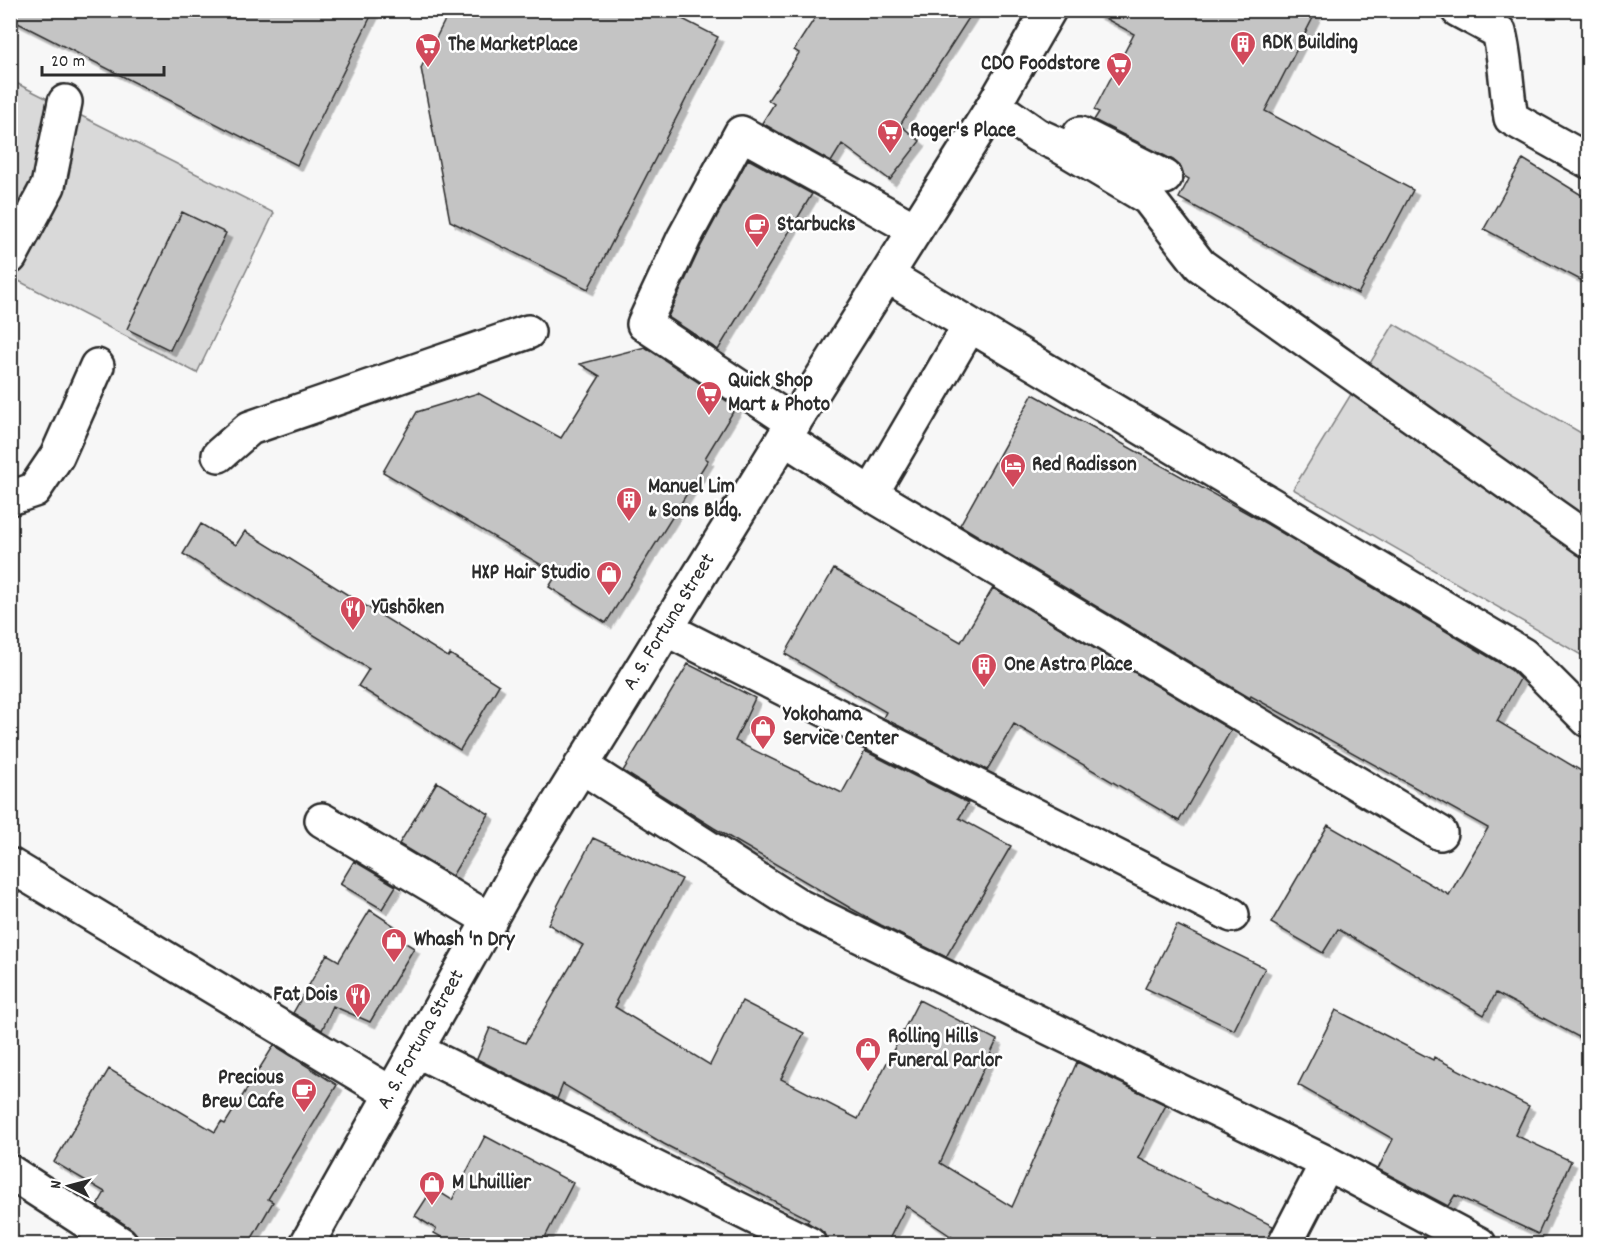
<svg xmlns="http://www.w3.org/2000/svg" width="1599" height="1255" font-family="Dekko,sans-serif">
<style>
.green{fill:#d9d9d9;stroke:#828282;stroke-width:1.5}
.building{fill:#c4c4c4;stroke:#2b2b2b;stroke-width:1.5;filter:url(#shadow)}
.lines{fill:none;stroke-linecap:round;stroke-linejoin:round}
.minor-casing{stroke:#2b2b2b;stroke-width:38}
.major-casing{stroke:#2b2b2b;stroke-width:38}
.minor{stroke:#fff;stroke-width:33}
.major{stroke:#fff;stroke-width:33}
.labels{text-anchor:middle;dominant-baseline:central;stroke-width:5;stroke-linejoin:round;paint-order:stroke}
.poi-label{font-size:21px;font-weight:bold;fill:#2b2b2b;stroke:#fff;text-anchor:start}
.street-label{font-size:21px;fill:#2b2b2b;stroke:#fff}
</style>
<defs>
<filter id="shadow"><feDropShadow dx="5.5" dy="5.5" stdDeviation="0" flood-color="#0004"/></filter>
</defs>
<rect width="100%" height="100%" fill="#f7f7f7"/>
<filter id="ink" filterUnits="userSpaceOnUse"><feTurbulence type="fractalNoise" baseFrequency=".0167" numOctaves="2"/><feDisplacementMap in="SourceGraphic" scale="12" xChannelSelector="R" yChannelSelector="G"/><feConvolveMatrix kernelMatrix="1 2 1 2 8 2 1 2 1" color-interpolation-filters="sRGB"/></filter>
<g filter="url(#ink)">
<path class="green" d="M10 80 274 213 197 373 11 277Z
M1394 324 1588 437V659L1293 489Z"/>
<path class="building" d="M10 10H374L297 165 10 19Z
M450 10H665L718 37 588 289 450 221 421 68Z
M820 10H974L900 125 920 141 890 180 842 144 831 162 762 123 774 104 768 100 799 53 794 50Z
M1090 10H1317L1265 111 1413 190 1358 294 1179 198 1189 179 1184 176 1180 166 1173 160 1094 120 1099 112 1094 110 1134 34Z
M748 159 812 194 718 350 668 317 701 246Z
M1523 159 1588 199V284L1484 229Z
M182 212 226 233 170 350 127 329Z
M645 347 736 407 705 458 708 460 606 623 549 587 557 574 383 472 417 412 478 393 561 438 600 376 580 364Z
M1033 394 1267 524 1511 670 1520 679 1497 721 1588 775V1042L1496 993 1484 1015 1338 929 1323 953 1271 923 1328 825 1449 895 1488 828 1251 696 1250 698 960 525Z
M201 524 236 545 245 531 448 657 450 654 499 685 460 750 358 686 369 669 183 554Z
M834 569 961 642 993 588 1231 730 1179 821 1014 724 987 770 883 718 886 712 785 654Z
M688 664 755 698 735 741 842 793 865 751 968 803 959 818 1011 846 946 957 881 925 852 909 714 828 623 771Z
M437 782 489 814 452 876 399 844Z
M593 838 682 879 616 1001 618 1002 615 1007 710 1065 742 1001 804 1033 781 1079 858 1119 919 1000 997 1040 940 1163 1012 1207 1077 1062 1166 1105 1138 1158 1273 1226 1266 1245H964L906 1206 886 1245H827L824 1233 807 1222 809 1219 664 1144 563 1084 557 1099 477 1059 490 1028 525 1043 583 945 548 924Z
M354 861 396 886 382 909 340 884Z
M370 910 396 927 391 934 414 948 370 1022 333 1006 322 1030 293 1013 327 954 339 961Z
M1177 925 1265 968 1234 1030 1145 988Z
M1336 1010 1433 1060 1434 1057 1529 1106 1515 1135 1571 1161 1538 1234 1455 1195 1448 1206 1378 1169 1393 1139 1298 1085Z
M274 1045 337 1085 268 1199 273 1202 248 1245H140L138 1236 132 1229 97 1206 105 1192 54 1162 109 1069 215 1132 221 1122 225 1124Z
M485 1136 573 1183 541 1245H455L434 1233 436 1229 415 1216 433 1188 452 1200Z"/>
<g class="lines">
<defs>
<path id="minor" d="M1458 10 1499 32C1506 60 1506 89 1511 118L1588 161
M994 105 1037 135 1057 144 1148 198 1200 265 1588 540
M1080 134 1165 177
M10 257 48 186 65 102
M888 276 1523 655 1588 720
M794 423 644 324 684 238 741 133 914 229
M784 438 871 494 970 325
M219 455 250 428 528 332
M871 494 1440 833
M10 498 34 490 57 456 97 366
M666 629 1232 915
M581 766 799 906 1327 1163 1479 1244
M322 820 490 920
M10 865 392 1094
M416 1050 809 1244
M10 1172 121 1244
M1285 1244 1327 1163"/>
<g id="major">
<path id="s1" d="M307 1244 521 864 784 438 994 105 1049 10"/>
</g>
</defs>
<use href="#minor" class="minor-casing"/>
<use href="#major" class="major-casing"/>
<use href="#minor" class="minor"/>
<use href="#major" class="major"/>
</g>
</g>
<defs>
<symbol id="building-pin" viewBox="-11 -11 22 30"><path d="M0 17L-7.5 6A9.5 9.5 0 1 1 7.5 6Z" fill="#d1495b" stroke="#fff"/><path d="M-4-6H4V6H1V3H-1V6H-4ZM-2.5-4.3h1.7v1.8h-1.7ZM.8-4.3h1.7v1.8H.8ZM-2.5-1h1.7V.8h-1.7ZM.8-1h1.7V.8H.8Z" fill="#fff"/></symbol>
<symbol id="supermarket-pin" viewBox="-11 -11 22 30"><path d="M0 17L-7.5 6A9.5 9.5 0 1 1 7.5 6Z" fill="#d1495b" stroke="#fff"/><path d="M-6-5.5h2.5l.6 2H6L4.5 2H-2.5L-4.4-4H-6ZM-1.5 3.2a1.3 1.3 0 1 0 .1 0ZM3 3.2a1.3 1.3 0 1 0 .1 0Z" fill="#fff"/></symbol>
<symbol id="cafe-pin" viewBox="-11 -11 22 30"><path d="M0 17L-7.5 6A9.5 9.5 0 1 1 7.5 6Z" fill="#d1495b" stroke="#fff"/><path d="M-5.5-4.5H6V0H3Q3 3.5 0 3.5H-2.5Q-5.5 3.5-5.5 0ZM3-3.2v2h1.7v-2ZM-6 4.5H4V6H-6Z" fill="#fff"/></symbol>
<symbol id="hotel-pin" viewBox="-11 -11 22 30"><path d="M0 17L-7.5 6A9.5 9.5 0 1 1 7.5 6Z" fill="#d1495b" stroke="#fff"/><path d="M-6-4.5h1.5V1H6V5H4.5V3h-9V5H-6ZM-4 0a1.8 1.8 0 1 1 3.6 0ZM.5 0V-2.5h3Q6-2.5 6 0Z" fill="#fff"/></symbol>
<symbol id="shop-pin" viewBox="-11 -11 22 30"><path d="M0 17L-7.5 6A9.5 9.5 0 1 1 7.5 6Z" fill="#d1495b" stroke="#fff"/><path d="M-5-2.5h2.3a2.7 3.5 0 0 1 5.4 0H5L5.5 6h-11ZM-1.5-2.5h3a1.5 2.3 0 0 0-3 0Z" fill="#fff"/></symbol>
<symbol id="restaurant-pin" viewBox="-11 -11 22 30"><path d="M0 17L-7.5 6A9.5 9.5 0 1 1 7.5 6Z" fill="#d1495b" stroke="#fff"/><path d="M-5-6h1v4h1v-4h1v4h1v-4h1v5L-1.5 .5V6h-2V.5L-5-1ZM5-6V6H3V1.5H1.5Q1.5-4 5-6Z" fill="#fff"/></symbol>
</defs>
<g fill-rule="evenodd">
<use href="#building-pin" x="1228" y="29" width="30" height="40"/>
<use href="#supermarket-pin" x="413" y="31" width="30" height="40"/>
<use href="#supermarket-pin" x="1104" y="50" width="30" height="40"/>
<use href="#supermarket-pin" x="875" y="117" width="30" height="40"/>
<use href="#cafe-pin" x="742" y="211" width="30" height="40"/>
<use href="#supermarket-pin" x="694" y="379" width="30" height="40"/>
<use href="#hotel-pin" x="998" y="451" width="30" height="40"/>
<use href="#building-pin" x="614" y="485" width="30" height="40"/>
<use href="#shop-pin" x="594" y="559" width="30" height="40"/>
<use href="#restaurant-pin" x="338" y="594" width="30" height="40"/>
<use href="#building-pin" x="969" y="651" width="30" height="40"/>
<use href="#shop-pin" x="748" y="713" width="30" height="40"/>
<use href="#shop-pin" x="379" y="926" width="30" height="40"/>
<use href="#restaurant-pin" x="343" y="981" width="30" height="40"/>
<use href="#shop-pin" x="853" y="1035" width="30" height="40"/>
<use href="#cafe-pin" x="289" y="1076" width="30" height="40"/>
<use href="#shop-pin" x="417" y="1169" width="30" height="40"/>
</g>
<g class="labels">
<g class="poi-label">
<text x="1262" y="44">RDK Building</text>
<text x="448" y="46">The MarketPlace</text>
<text x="1100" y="65" text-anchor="end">CDO Foodstore</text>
<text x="910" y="132">Roger's Place</text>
<text x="777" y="226">Starbucks</text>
<text x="728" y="382">Quick Shop<tspan x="728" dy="24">Mart &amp; Photo</tspan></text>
<text x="1032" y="466">Red Radisson</text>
<text x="648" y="488">Manuel Lim<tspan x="648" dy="24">&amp; Sons Bldg.</tspan></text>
<text x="590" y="574" text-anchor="end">HXP Hair Studio</text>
<text x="372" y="609">Yūshōken</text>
<text x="1004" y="666">One Astra Place</text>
<text x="783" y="716">Yokohama<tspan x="783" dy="24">Service Center</tspan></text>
<text x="414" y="941">Whash 'n Dry</text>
<text x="338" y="996" text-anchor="end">Fat Dois</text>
<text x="888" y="1038">Rolling Hills<tspan x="888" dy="24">Funeral Parlor</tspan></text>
<text x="284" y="1079" text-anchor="end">Precious<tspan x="284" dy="24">Brew Cafe</tspan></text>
<text x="452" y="1184">M Lhuillier</text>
</g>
<g class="street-label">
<text stroke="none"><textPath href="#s1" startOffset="720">A. S. Fortuna Street</textPath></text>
<text stroke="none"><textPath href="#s1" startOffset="234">A. S. Fortuna Street</textPath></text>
</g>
</g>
<rect width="1599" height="1255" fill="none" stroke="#fff" stroke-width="36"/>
<rect x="18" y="18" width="1563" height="1219" fill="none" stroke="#2b2b2b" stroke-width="2" filter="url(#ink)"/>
<g transform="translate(69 1186) rotate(276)" stroke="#ffffff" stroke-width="4.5" paint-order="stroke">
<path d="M0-4.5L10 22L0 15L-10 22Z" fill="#2b2b2b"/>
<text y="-9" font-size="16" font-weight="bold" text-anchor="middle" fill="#2b2b2b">N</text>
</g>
<path d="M42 66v9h122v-9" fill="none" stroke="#2b2b2b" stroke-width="3"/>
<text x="51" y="66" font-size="18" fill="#2b2b2b" stroke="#ffffff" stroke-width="4.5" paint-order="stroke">20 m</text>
</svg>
